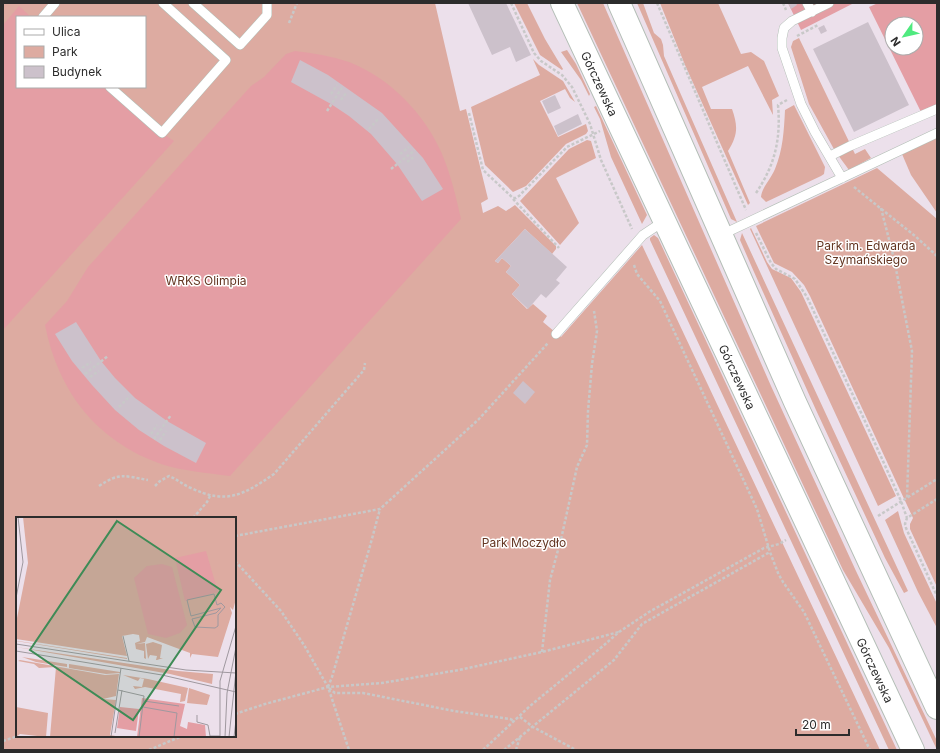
<svg xmlns="http://www.w3.org/2000/svg" width="940" height="753" font-family="Inter,sans-serif">
<style>
.green{fill:#ddaba1;fill-rule:evenodd}
.pitch{fill:#e49ea4;fill-rule:evenodd}
.building{fill:#ccc1cb}
.lines{fill:none;stroke-linecap:round;stroke-linejoin:round}
.service-casing{stroke:#b3beb6;stroke-width:10}
.secondary-casing{stroke:#b3beb6;stroke-width:24}
.path{stroke:#c8c8c8;stroke-width:2.5;stroke-dasharray:3 2;stroke-linecap:butt}
.service{stroke:#fff;stroke-width:9}
.secondary{stroke:#fff;stroke-width:22}
.labels{text-anchor:middle;dominant-baseline:central;stroke-width:3;stroke-linejoin:round;paint-order:stroke}
.street-label{font-size:12px;fill:#2c2c2c;stroke:#fff}
.park-label{font-size:12px;fill:#633521;stroke:#fff}
.inset-road{fill:none;stroke:#9f989f;stroke-width:1}
.view{fill:#3e8b56;fill-opacity:0.15;stroke:#3e8b56;stroke-width:2}
.inset-edge{fill:none;stroke:#2c2c2c;stroke-width:2}
</style>
<rect width="100%" height="100%" fill="#ece0eb"/>
<path class="green" d="M3 3H435L460 111 466 109 488 199 481 203 483 213 498 206 506 211 515 205 556 246V249L552 254 525 229 495 261 498 263 502 258 511 266 506 272 520 285 512 294 527 309 533 304 547 316 543 322 561 337 642 245 880 750H3ZM17 17H145V87H17ZM17 518H235V736H17Z
M514 3H527L545 39 563 69 562 70 540 55Z
M577 3H603L771 386 856 571 937 741V750L889 648 843 570Z
M637 3H643L654 33 661 39 663 45 664 56 737 222 731 219Z
M660 3H718L741 54 751 52 764 61 779 96 772 100 773 115 748 66 702 87 711 109H732C738 126 738 135 728 151L750 203 748 205 685 65Z
M799 38 855 154 865 149 871 158 849 170 835 151 809 104 791 47 793 41Z
M567 50 576 64 590 94 589 96 581 80 561 52Z
M533 59 539 65 563 81 575 102 570 98 565 89 540 101 558 137 586 124 588 131 586 134 566 144 526 186 513 192 485 165 471 107 540 75Z
M794 105 825 167 824 174 821 176 766 202 761 197C762 187 771 179 775 169 783 150 784 130 785 110Z
M596 106 647 215 642 224 611 157 600 119 594 107Z
M937 138V213L911 175 902 154Z
M587 140 591 141 596 158 556 178 579 223 560 245 520 201 569 149Z
M877 168 937 219V562L936 563 937 566V587L910 529V524L913 518 810 296 804 285 792 272 774 263 756 226Z
M751 228 767 262 772 269 791 278 801 292 896 496 878 506 750 229Z
M742 233 908 591 904 593 885 558 816 410 754 272 740 240Z
M654 235 658 238 897 750H889L650 240V238Z
M898 511 904 533 937 604V628L918 592 885 520Z"/>
<path class="pitch" d="M788 3H854L801 30Z
M878 3H937V104L921 112 869 7ZM892 24H916V48H892Z
M19 6 31 17H17V87H110L162 133 174 141 3 330V25Z
M295 51C313 53 331 56 349 62 390 78 425 114 442 154 451 175 456 197 461 219L230 476C207 473 183 471 161 464 96 441 58 391 45 325L67 301 88 267 251 86 264 77 286 54Z"/>
<path class="building" d="M468 3H506L531 55 516 62 510 47 492 55Z
M788 3H796L797 5 791 9Z
M868 22 909 105 854 132 813 49Z
M824 25 827 31 821 34 818 28Z
M300 60 328 75 382 113 423 158 443 189 422 201 397 164 371 134 349 116 331 104 291 82Z
M555 95 561 108 548 114 542 101Z
M578 114 582 124 558 136 554 126Z
M525 229 567 267 556 280 560 283 546 298 541 294 528 309 512 294 520 285 506 272 511 266 502 258 498 263 495 261Z
M76 322 101 361 115 378 135 398 167 421 206 443 196 463 164 446 139 430 115 410 92 385 72 361 55 334Z
M523 381 535 392 525 404 513 393Z"/>
<g class="lines">
<defs>
<path id="service" d="M193 3 240 45 267 15V3
M807 3 812 12
M829 3 792 21 784 28 782 38V48L801 104 815 132 842 178
M43 17 55 3
M110 87 162 133 226 60 163 3
M830 156 850 146 937 109
M721 235 937 133
M556 334 643 235 664 221"/>
<g id="secondary">
<path id="s1" d="M562 3 913 750"/>
<path d="M619 3 795 402 937 708"/>
</g>
</defs>
<use href="#service" class="service-casing"/>
<use href="#secondary" class="secondary-casing"/>
<path class="path" d="M511 3 534 53 541 61 562 75 572 87 590 124 601 160 632 229
M657 3 746 210
M783 3 786 10
M289 23 297 3
M797 36 818 25
M331 94 337 85
M341 100 347 92
M327 111 343 86
M469 113 483 170 513 198H516L519 196 567 147 600 131
M369 129 379 118
M400 154 409 147
M407 162 415 156
M391 169 415 150
M854 187 915 236 937 256
M756 193C775 165 781 139 778 105L787 100
M513 199 559 248
M881 208 894 259 912 351 907 498
M756 233 771 263 776 269 795 279 807 297 864 419 901 501 907 518
M634 265 637 274 660 301 757 509 770 552 778 573 783 582 804 612 870 750
M82 368 91 362
M85 374 108 356
M90 377 99 371
M119 407 130 396
M151 434 157 425
M154 439 171 415
M160 440 166 431
M99 486C120 472 124 476 148 480
M155 486 160 481 169 476C177 479 183 485 191 488 227 505 243 495 274 474L364 370 365 363
M937 499 907 518 905 524 906 528 937 596
M878 516 937 479
M193 518 207 502 210 496
M235 536 380 509 479 419 548 343
M235 561 281 611 304 645 328 687 349 750
M542 652 550 580 562 535 577 467 587 445 588 411 592 364 597 331 594 311
M328 687 332 677 370 546 380 509
M329 688 335 693H363L454 711 510 719 515 721
M235 714 265 704 328 687 382 683 459 670 542 652 619 632
M520 717 533 727 576 750
M3 741 18 736
M149 750 182 736
M483 750 530 706 603 646 619 632 649 612 764 548 779 544 786 540
M504 750 614 660 642 624 770 552
M516 750 520 737"/>
<use href="#service" class="service"/>
<use href="#secondary" class="secondary"/>
</g>
<g class="labels">
<g class="street-label">
<text stroke="none"><textPath href="#s1" startOffset="89">Górczewska</textPath></text>
<text stroke="none"><textPath href="#s1" startOffset="413">Górczewska</textPath></text>
<text stroke="none"><textPath href="#s1" startOffset="737">Górczewska</textPath></text>
</g>
<g class="park-label">
<text x="866" y="245">Park im. Edwarda<tspan x="866" dy="14">Szymańskiego</tspan></text>
<text x="206" y="280">WRKS Olimpia</text>
<text x="524" y="542">Park Moczydło</text>
</g>
</g>
<g transform="translate(16 517)">
<rect width="220" height="220" fill="#ece0eb"/>
<path d="M7 0H220V82L217 93 214 90 216 96 202 140 176 137 174 141V136L131 120 129 125 120 127 129 126 130 142 128 141V134L120 132 119 126 124 124 123 118 117 117 106 119 111 139 0 122V106L12 46ZM0 124H2L111 141V142ZM137 125 146 128 144 141H147L141 143H137H140L141 139 134 138 132 142 130 127ZM0 130 162 154 197 157 196 167 154 157ZM6 140 51 147V150L20 145ZM4 143 89 158 103 157 100 179 87 182 100 183 94 218 105 220H34L40 150 23 151 18 147 2 144ZM53 147 104 155V156L90 157 53 151ZM107 158 132 162 172 171 169 184 164 185 165 177 129 170 119 172 117 169 126 170 128 162 124 161 122 164ZM173 171 194 178 191 188 171 186ZM0 190 32 196 30 220 4 217 0 220Z" fill="#ddaba1"/>
<path d="M190 34 202 75 169 84 159 41ZM146 47 156 50 171 108 164 116 150 121 132 117 118 61 131 49ZM126 181 169 187 164 209 171 212 172 205 189 208 190 220H121ZM104 190 123 192 120 214 101 211Z" fill="#e49ea4"/>
<path class="inset-road" d="M198 77 201 88 205 86 209 90 202 98V109L199 111 179 110 176 102 200 96 205 91 175 99 171 83ZM0 81 7 45 2 0M107 119 113 144M0 127 170 153 220 156M0 134 146 158 220 175M102 173 128 179 123 220M128 184 163 189M127 190 161 196 158 220M181 198V205L192 208 194 219H204M99 216 106 173M95 220 105 151M204 220V164L220 109M209 220 211 176 220 130M213 220 220 154M218 220 220 203"/>
<path class="view" d="M101 4 205 73 117 203 14 133Z"/>
<rect width="220" height="220" class="inset-edge"/>
</g>
<rect width="940" height="753" fill="none" stroke="#2c2c2c" stroke-width="8"/>
<rect x="16" y="16" width="130" height="72" fill="#ffffff" stroke="#ababab"/>
<rect x="24" y="29" width="20" height="6" fill="#ffffff" stroke="#ababab"/>
<text x="52" y="36" font-size="12" fill="#2c2c2c">Ulica</text>
<rect x="24" y="46" width="20" height="12" fill="#ddaba1" stroke="#ababab"/>
<text x="52" y="56" font-size="12" fill="#2c2c2c">Park</text>
<rect x="24" y="66" width="20" height="12" fill="#ccc1cb" stroke="#ababab"/>
<text x="52" y="76" font-size="12" fill="#2c2c2c">Budynek</text>
<g transform="translate(904 36) rotate(236)"><circle r="19" fill="#ffffff" stroke="#ababab"/>
<path d="M0-3L7 15L0 10L-7 15Z" fill="#4fea7f"/>
<text y="-6" font-size="11" font-weight="bold" text-anchor="middle" fill="#2c2c2c">N</text>
</g>
<path d="M796 729v6h53v-6" fill="none" stroke="#2c2c2c" stroke-width="2"/>
<text x="802" y="729" font-size="12" fill="#2c2c2c" stroke="#ffffff" stroke-width="3" paint-order="stroke">20 m</text>
</svg>
